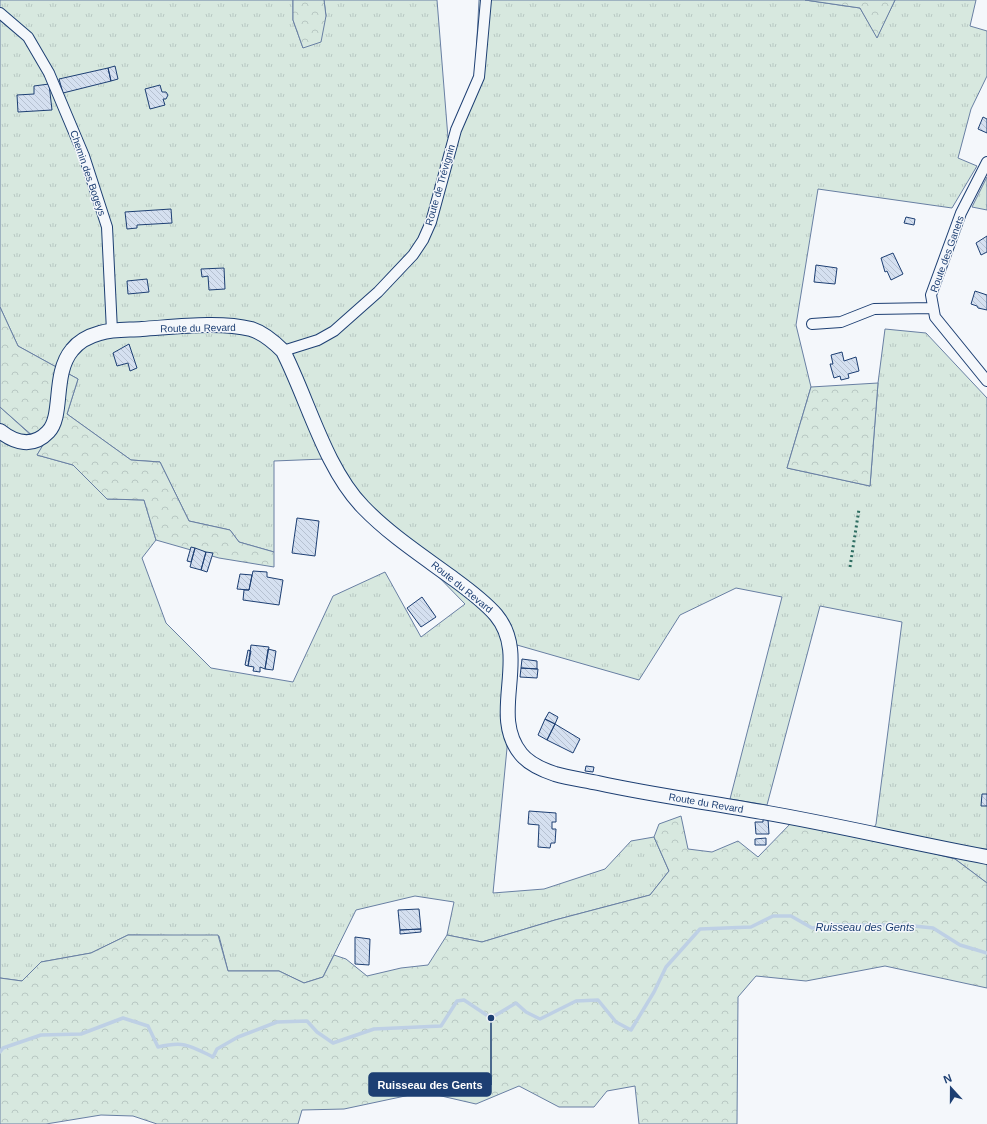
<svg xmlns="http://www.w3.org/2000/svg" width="987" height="1124" font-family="Arial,sans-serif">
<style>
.grass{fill:url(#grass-tufts);stroke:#687fa3}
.forest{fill:url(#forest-crowns);stroke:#687fa3}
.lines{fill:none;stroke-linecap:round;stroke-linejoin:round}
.stream{stroke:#bed0e5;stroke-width:3.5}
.building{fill:url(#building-back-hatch);stroke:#1d3f73}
.minor-casing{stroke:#1d3f73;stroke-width:12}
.secondary-casing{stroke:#1d3f73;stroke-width:16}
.minor{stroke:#f4f7fb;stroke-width:10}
.secondary{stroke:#f4f7fb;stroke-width:14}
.hedge{stroke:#2c6c60;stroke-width:3;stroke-dasharray:2 3;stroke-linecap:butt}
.labels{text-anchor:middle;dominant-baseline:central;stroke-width:3;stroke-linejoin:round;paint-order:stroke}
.street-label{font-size:10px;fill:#1d3f73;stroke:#f4f7fb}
.water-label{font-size:11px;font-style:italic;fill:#1d3f73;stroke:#f4f7fb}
.leader{fill:none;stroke:#1d3f73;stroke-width:1.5}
.callout-dot{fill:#1d3f73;stroke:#f4f7fb;stroke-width:1.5}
.callout{fill:#1d3f73;stroke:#1d3f73;stroke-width:1.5}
.callout-label{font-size:11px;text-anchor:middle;font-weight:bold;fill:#fff}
</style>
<defs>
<pattern id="grass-tufts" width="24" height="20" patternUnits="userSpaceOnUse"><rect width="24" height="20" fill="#d7e8df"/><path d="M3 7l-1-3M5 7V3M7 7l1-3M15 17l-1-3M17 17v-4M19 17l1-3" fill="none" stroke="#b8c8c3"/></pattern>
<pattern id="forest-crowns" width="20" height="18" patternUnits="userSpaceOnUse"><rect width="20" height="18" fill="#d7e8df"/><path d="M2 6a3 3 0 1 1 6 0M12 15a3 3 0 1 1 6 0" fill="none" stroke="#b8c8c3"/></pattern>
<pattern id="building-back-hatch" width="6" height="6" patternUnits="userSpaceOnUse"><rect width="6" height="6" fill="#d5e0f0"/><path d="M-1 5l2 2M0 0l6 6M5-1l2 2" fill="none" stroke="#b6c1d1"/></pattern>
</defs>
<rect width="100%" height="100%" fill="#f4f7fb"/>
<path class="grass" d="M0 0H293V20L303 48 326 16 324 0H437L448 138 475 76 479 0H805L860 8 877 37 895 0H976L970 26 987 31V76L971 109 958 158 977 166 952 208 818 189 796 325 811 387 787 468 870 486 878 383 885 329 926 333 987 398V883L955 859 869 837 876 824 902 622 820 606 767 805 730 799 782 597 736 588 680 615 639 680 517 645 493 893 544 889 605 869 631 841 654 837 669 871 650 895 555 920 482 942 447 935 454 902 415 896 356 910 323 977 304 983 279 971H228L219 936 128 935 91 953 41 962 22 981 0 978V407L43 446 37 455 73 465 107 499 144 500 156 540 142 558 166 623 211 668 293 682 333 596 385 572 421 637 465 604 324 459 274 461V552L239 542 230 530 189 521 160 462 131 460 67 414 78 379 18 346 0 307Z
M987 177V210L972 207Z"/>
<path class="forest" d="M293 0H324L326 16 321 42 303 48 293 20Z
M805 0H895L877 38 860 8Z
M0 307 18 346 78 379 67 414 131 460 160 462 189 521 230 530 239 542 274 552V567L219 558 156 540 144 500 107 499 73 465 37 455 43 445 0 407Z
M878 383 870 486 787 468 811 387Z
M681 816 688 849 712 852 738 841 758 857 792 822 869 837 955 859 987 883V988L885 966 806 981 756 976 738 997 737 1124H639L635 1086 607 1091 594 1107H559L519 1086 476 1104 424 1092 344 1109 302 1110 298 1124H157L133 1116 101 1115 46 1124H0V978L22 981 41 962 91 953 128 935H218L228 971H279L304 983 323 977 334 955 346 959 367 976 401 968 428 965 447 935 482 942 555 920 650 895 669 871 654 837 659 824Z"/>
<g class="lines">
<path class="stream" d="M0 1052 3 1048 41 1035 81 1034 123 1018 148 1026 158 1047C184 1041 189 1045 213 1057L217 1049 238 1037 277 1022 307 1021 317 1032 333 1043 374 1029 441 1026 457 1001 464 1000 491 1018 516 1003 526 1012 540 1019 576 1001 598 1000 616 1022 631 1030 654 992 666 967 700 929 751 927 773 916H791L812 928 834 925H904L933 928 960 945 987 953"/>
</g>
<path class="building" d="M115 66 118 79 111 81 108 68Z
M108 68 111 81 63 93 59 79Z
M49 84 52 110 18 112 17 95 34 94V86Z
M160 85 162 92H166L168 95 166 99H163L165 105 150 109 145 89Z
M983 117 987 119V133L978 129Z
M171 209 172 223 137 225V228L127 229 125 212Z
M906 217 915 219 914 225 904 223Z
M987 236V252L981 255 976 243Z
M893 253 903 274 891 280 887 271 885 272 881 258Z
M816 265 837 268 835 284 814 282Z
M224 268 225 289 209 290 208 276 202 277 201 269Z
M147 279 149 292 128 294 127 281Z
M975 291 987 295V310L978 308 977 306 971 304Z
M129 344 137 368 130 371 128 363 117 366 113 353Z
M842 352 844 361 856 357 859 371 848 374 849 378 841 380 840 376 834 378 830 364H833L831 355Z
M297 518 319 521 315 556 292 553Z
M191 547 195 548 191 562 187 561Z
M195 548 206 552 201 570 190 567Z
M206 552 213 553 207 572 201 570Z
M253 571 267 572V577L283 580 279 605 243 600 244 590H249Z
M240 574 252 575 249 590 237 589Z
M422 597 436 617 421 627 407 608Z
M251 645 269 647 265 669 260 667V672L253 671 254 667 248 666Z
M268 649 276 651 273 670 265 669Z
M248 650 251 651 248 666 245 665Z
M522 659 537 661V669L521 668Z
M521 668 538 669 537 678 520 677Z
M549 712 558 717 555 724 545 719Z
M545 719 555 724 547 740 538 735Z
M555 724 580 739 573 753 547 740Z
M586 766 594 767 593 772 585 771Z
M982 794H987V806H981Z
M529 811 556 813V822H552V829H556L555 843H551L550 848 538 847 539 825 528 824Z
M763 819H768L769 834H756L755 822H763Z
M766 838V845H755V839Z
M419 909 421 929 400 930 398 910Z
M421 929V932L400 934V930Z
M355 937 370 939 369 965 355 964Z"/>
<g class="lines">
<defs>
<path id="minor" d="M0 13 28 37 49 73 84 156 107 227 112 331
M987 162 961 213 931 295 935 317 987 381
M812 324 841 322 874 309 932 308
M283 351 318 340 334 331 378 292 413 255 423 240 431 222 456 130 479 77 486 0"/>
<path id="secondary" d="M0 431C15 443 33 448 48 432 64 416 52 374 72 350 79 341 89 336 100 333 113 329 128 330 142 329 174 327 220 321 251 329 264 333 274 342 283 351 308 400 325 468 363 507 389 534 421 555 451 577 466 588 483 600 496 615 531 657 488 714 521 754 529 764 543 770 555 774 569 778 584 780 598 783 652 795 707 802 762 812 837 825 912 843 987 857"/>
</defs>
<use href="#minor" class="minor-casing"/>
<use href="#secondary" class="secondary-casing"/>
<use href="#minor" class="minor"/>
<use href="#secondary" class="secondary"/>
<path class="hedge" d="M850 567 859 509"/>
</g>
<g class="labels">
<g class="street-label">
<text transform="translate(88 173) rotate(71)">Chemin des Bogeys</text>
<text transform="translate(440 185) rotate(-74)">Route de Trévignin</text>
<text transform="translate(947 254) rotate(-70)">Route des Ganets</text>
<text transform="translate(198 328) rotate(-1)">Route du Revard</text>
<text transform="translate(462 587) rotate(39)">Route du Revard</text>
<text transform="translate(706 803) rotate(10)">Route du Revard</text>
</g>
<g class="water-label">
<text x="865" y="927">Ruisseau des Gents</text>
</g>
</g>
<path class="leader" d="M491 1018L491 1085"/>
<circle class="callout-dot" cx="491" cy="1018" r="4"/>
<rect class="callout" x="369" y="1073" width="122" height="23" rx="4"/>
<g class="callout-label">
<text x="430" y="1089">Ruisseau des Gents</text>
</g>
<g transform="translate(951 1088) rotate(339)" stroke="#f4f7fb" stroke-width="3" paint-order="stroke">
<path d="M0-3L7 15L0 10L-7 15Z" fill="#1d3f73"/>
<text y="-6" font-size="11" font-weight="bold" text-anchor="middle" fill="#1d3f73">N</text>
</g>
</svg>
